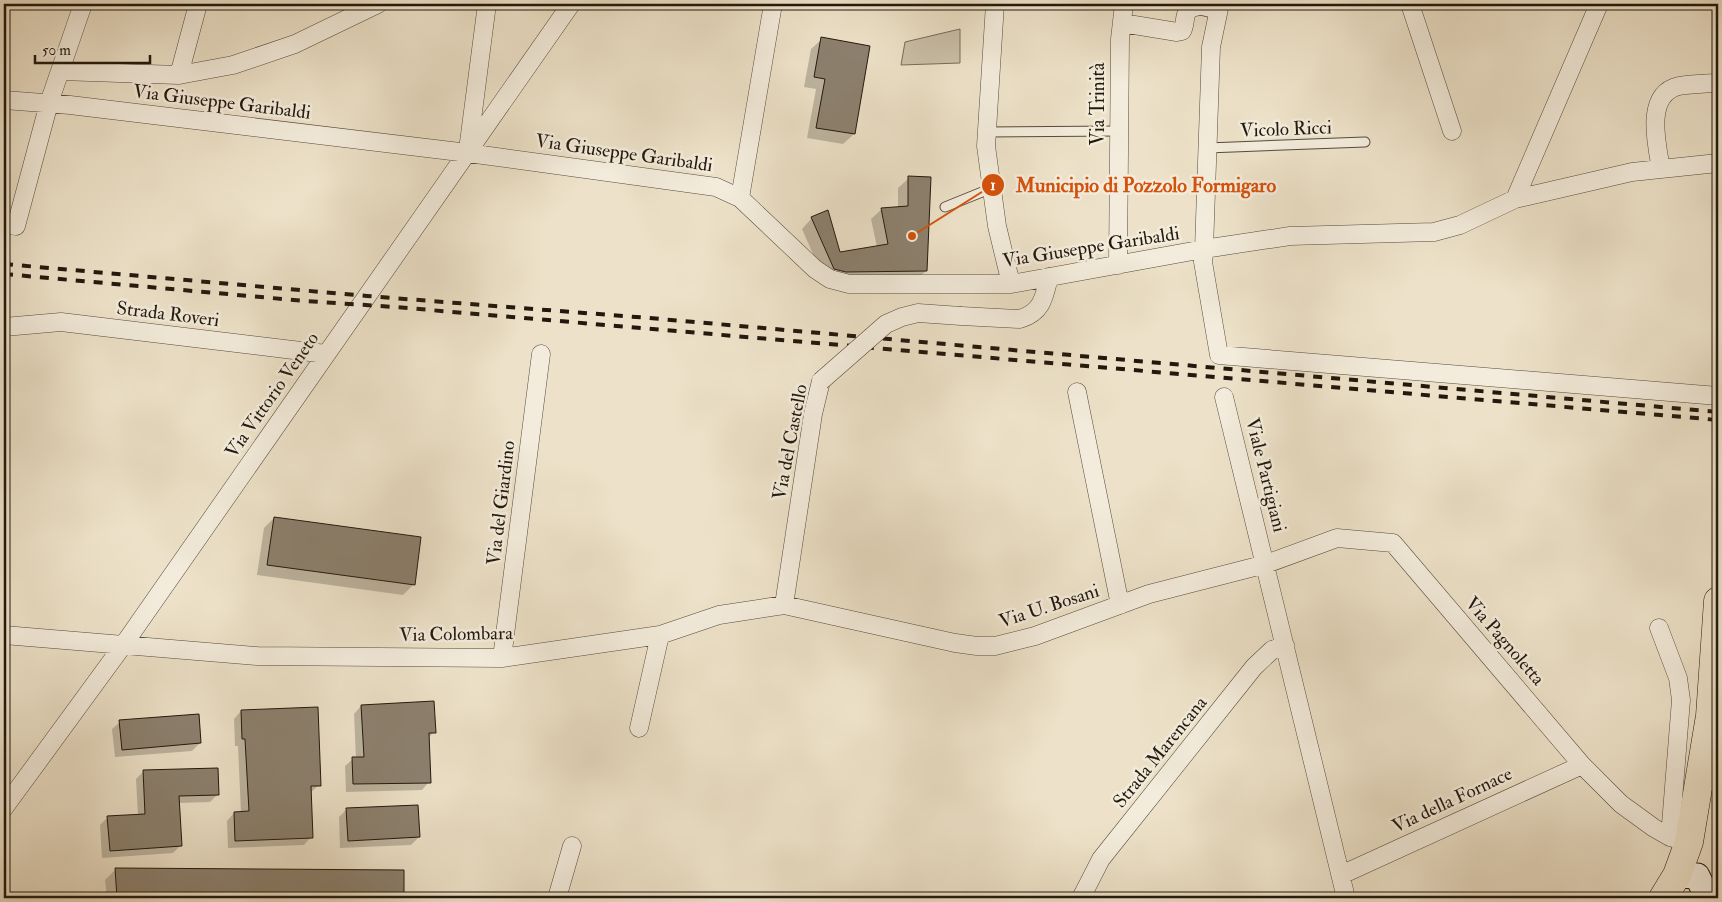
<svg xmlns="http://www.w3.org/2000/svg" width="1722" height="902" font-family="'IM FELL Double Pica',serif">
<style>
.green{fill:#cac0a9;stroke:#766c5b}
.shadow{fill:#0003}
.building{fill:#8c816f;stroke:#22180d}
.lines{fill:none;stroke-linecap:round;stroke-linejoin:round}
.lane-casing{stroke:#554a3c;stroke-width:11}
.street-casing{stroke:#554a3c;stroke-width:19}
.secondary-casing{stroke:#22180d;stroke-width:27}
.primary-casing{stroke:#22180d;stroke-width:29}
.lane{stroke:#f3ecdc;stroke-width:9}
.street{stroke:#f3ecdc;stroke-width:18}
.secondary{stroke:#f3ecdc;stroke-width:25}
.primary{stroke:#ede2c9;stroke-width:28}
.rail{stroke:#22180d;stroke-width:4;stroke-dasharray:9 9;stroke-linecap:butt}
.street-bridge-casing{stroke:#554a3c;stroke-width:19;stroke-linecap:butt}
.street-bridge{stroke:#f3ecdc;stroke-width:18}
.labels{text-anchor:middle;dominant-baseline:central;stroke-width:5;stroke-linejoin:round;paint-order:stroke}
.street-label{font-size:19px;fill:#22180d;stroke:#f3ecdc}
.leader{fill:none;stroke:#d4520c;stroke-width:2}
.callout-dot{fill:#d4520c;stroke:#f3ecdc;stroke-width:2}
.mark-label{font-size:15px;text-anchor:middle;font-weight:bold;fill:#fff}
.callout-label{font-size:20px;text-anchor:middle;font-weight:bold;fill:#d4520c;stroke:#f3ecdc;stroke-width:5;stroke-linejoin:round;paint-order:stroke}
</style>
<rect width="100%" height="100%" fill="#ede2c9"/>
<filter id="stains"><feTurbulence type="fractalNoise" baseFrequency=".004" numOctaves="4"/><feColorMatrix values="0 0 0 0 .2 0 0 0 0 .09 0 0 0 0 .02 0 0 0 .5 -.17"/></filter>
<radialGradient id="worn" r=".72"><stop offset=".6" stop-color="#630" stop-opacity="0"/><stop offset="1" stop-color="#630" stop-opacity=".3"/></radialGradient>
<path class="green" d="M960 29V63L901 65 905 42Z"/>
<path class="shadow" d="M822 39 869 47 854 134 843 144 807 138 816 89 804 87 811 49Z
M909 178 926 271 915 281 824 279 802 229 812 218 839 253 877 247 871 219 882 209 898 208V188Z
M274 518 413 585 403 595 257 575 264 528Z
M361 706 434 732 428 738 429 782 422 790 346 792 345 766 353 759H356L354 714Z
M241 711 319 785 310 793 311 837 304 845 228 848 227 821 234 813H241L238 746H235L234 719Z
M120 722 200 743 192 751 115 757 112 729Z
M144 771 218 794 210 802 178 803 180 846 173 853 102 858 100 825 108 817 138 815 136 779Z
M347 809 419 837 411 845 340 848 339 817Z
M116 869 403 871V898H107L105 880Z"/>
<path class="building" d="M821 37 870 46 855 134 816 128 825 79 814 77Z
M908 176 931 177 927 271 846 272 834 269 811 217 828 210 840 252 888 244 881 208 908 206Z
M274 517 421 537 415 585 267 565Z
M434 701 436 733H429L431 783 353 784 352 757H364L361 705Z
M318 707 321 786H311L313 838 235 841 234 812 249 811 245 739H242L241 710Z
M199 714 201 743 122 750 119 720Z
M218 768 219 795 179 796 182 846 110 851 107 816 145 814 143 770Z
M418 805 420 837 348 841 346 808Z
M115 868 404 870V898H117Z"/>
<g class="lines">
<defs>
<path id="lane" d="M1196 4V7L1200 10 1217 14
M987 132 1119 131
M1207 148 1365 142
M945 207 992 188"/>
<path id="street" d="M995 4 986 146 997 226 1011 284
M1220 4 1211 47 1204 249 1203 262 1219 355 1718 396
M1410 4 1452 131
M1122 23 1177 32 1182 31C1187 22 1182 16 1191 7H1196
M60 71 179 75 233 65 295 44 378 4
M179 75 198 4
M4 100 70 105 468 153 716 187 740 198 815 269 830 279 849 284H1011L1204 249 1290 236 1434 232 1460 225 1515 199 1599 4
M468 150 487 4
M1661 169C1657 145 1644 94 1679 86 1690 84 1702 84 1714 83L1718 81
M740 198 773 4
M1515 199 1632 172 1718 163
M4 224 16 226 49 103 83 4
M1118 265 1120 39 1124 4
M961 316 1020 319C1042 312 1044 298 1049 277
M4 327 61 322 326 354
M1077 392 1120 605
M1224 397 1346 898
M784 605 813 414 821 381
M1659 628 1678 678 1681 700 1670 837
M4 635 257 656 502 658 660 635 719 615 784 605 955 643 977 646H995L1035 636 1149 594 1266 564 1337 538 1393 543 1582 765 1621 804 1654 828 1670 837 1689 842
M502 658 541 354
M639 728 660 635
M4 808 124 644 571 4
M1341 875 1582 765
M557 898 572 846
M1081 898 1101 859 1254 667 1272 650 1285 645"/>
<path id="secondary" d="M1677 875 1697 876 1708 898"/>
<path id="primary" d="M1663 898 1677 875 1689 842 1710 716 1718 601"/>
</defs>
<use href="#lane" class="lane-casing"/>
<use href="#street" class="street-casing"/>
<use href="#secondary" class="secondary-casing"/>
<use href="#primary" class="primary-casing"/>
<use href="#lane" class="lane"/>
<use href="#street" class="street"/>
<use href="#secondary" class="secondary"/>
<use href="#primary" class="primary"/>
<path class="rail" d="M4 264 367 296 649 318 1718 412
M4 274 305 301 395 307 1718 420"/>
<defs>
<path id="street-bridge" d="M821 381 886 324 902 317 918 313 961 316"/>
</defs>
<use href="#street-bridge" class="street-bridge-casing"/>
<use href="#street-bridge" class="street-bridge"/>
</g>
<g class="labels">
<g class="street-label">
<text transform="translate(222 102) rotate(7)">Via Giuseppe Garibaldi</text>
<text transform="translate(1098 104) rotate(-90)">Via Trinità</text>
<text transform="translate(1286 129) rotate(-2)">Vicolo Ricci</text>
<text transform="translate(624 153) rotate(8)">Via Giuseppe Garibaldi</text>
<text transform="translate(1091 247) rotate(-9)">Via Giuseppe Garibaldi</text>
<text transform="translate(168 314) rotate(7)">Strada Roveri</text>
<text transform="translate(272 395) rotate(-55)">Via Vittorio Veneto</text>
<text transform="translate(790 442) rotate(-79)">Via del Castello</text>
<text transform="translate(1266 475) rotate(76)">Viale Partigiani</text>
<text transform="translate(501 503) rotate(-83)">Via del Giardino</text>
<text transform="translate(1049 606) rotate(-18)">Via U. Bosani</text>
<text transform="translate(456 634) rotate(-1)">Via Colombara</text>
<text transform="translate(1505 641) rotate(49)">Via Pagnoletta</text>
<text transform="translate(1160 752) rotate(-51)">Strada Marencana</text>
<text transform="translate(1452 800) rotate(-25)">Via della Fornace</text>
</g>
</g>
<path class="leader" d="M912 236L993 185"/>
<g class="callout-dot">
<circle cx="912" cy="236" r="5"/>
<circle cx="993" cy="185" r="12"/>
</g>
<g class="mark-label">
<text x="993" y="190">1</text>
</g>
<g class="callout-label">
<text x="1146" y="192">Municipio di Pozzolo Formigaro</text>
</g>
<rect width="1722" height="902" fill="none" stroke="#ede2c9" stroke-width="20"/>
<rect x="5" y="5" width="1712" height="892" fill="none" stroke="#22180d" stroke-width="2.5"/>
<rect x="10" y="10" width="1702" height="882" fill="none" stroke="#22180d"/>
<path d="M35 55v8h115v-8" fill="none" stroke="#22180d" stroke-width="2.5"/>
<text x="42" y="55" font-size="15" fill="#22180d" stroke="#f3ecdc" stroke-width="4" paint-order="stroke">50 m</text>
<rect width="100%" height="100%" filter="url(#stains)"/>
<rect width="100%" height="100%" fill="url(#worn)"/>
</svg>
